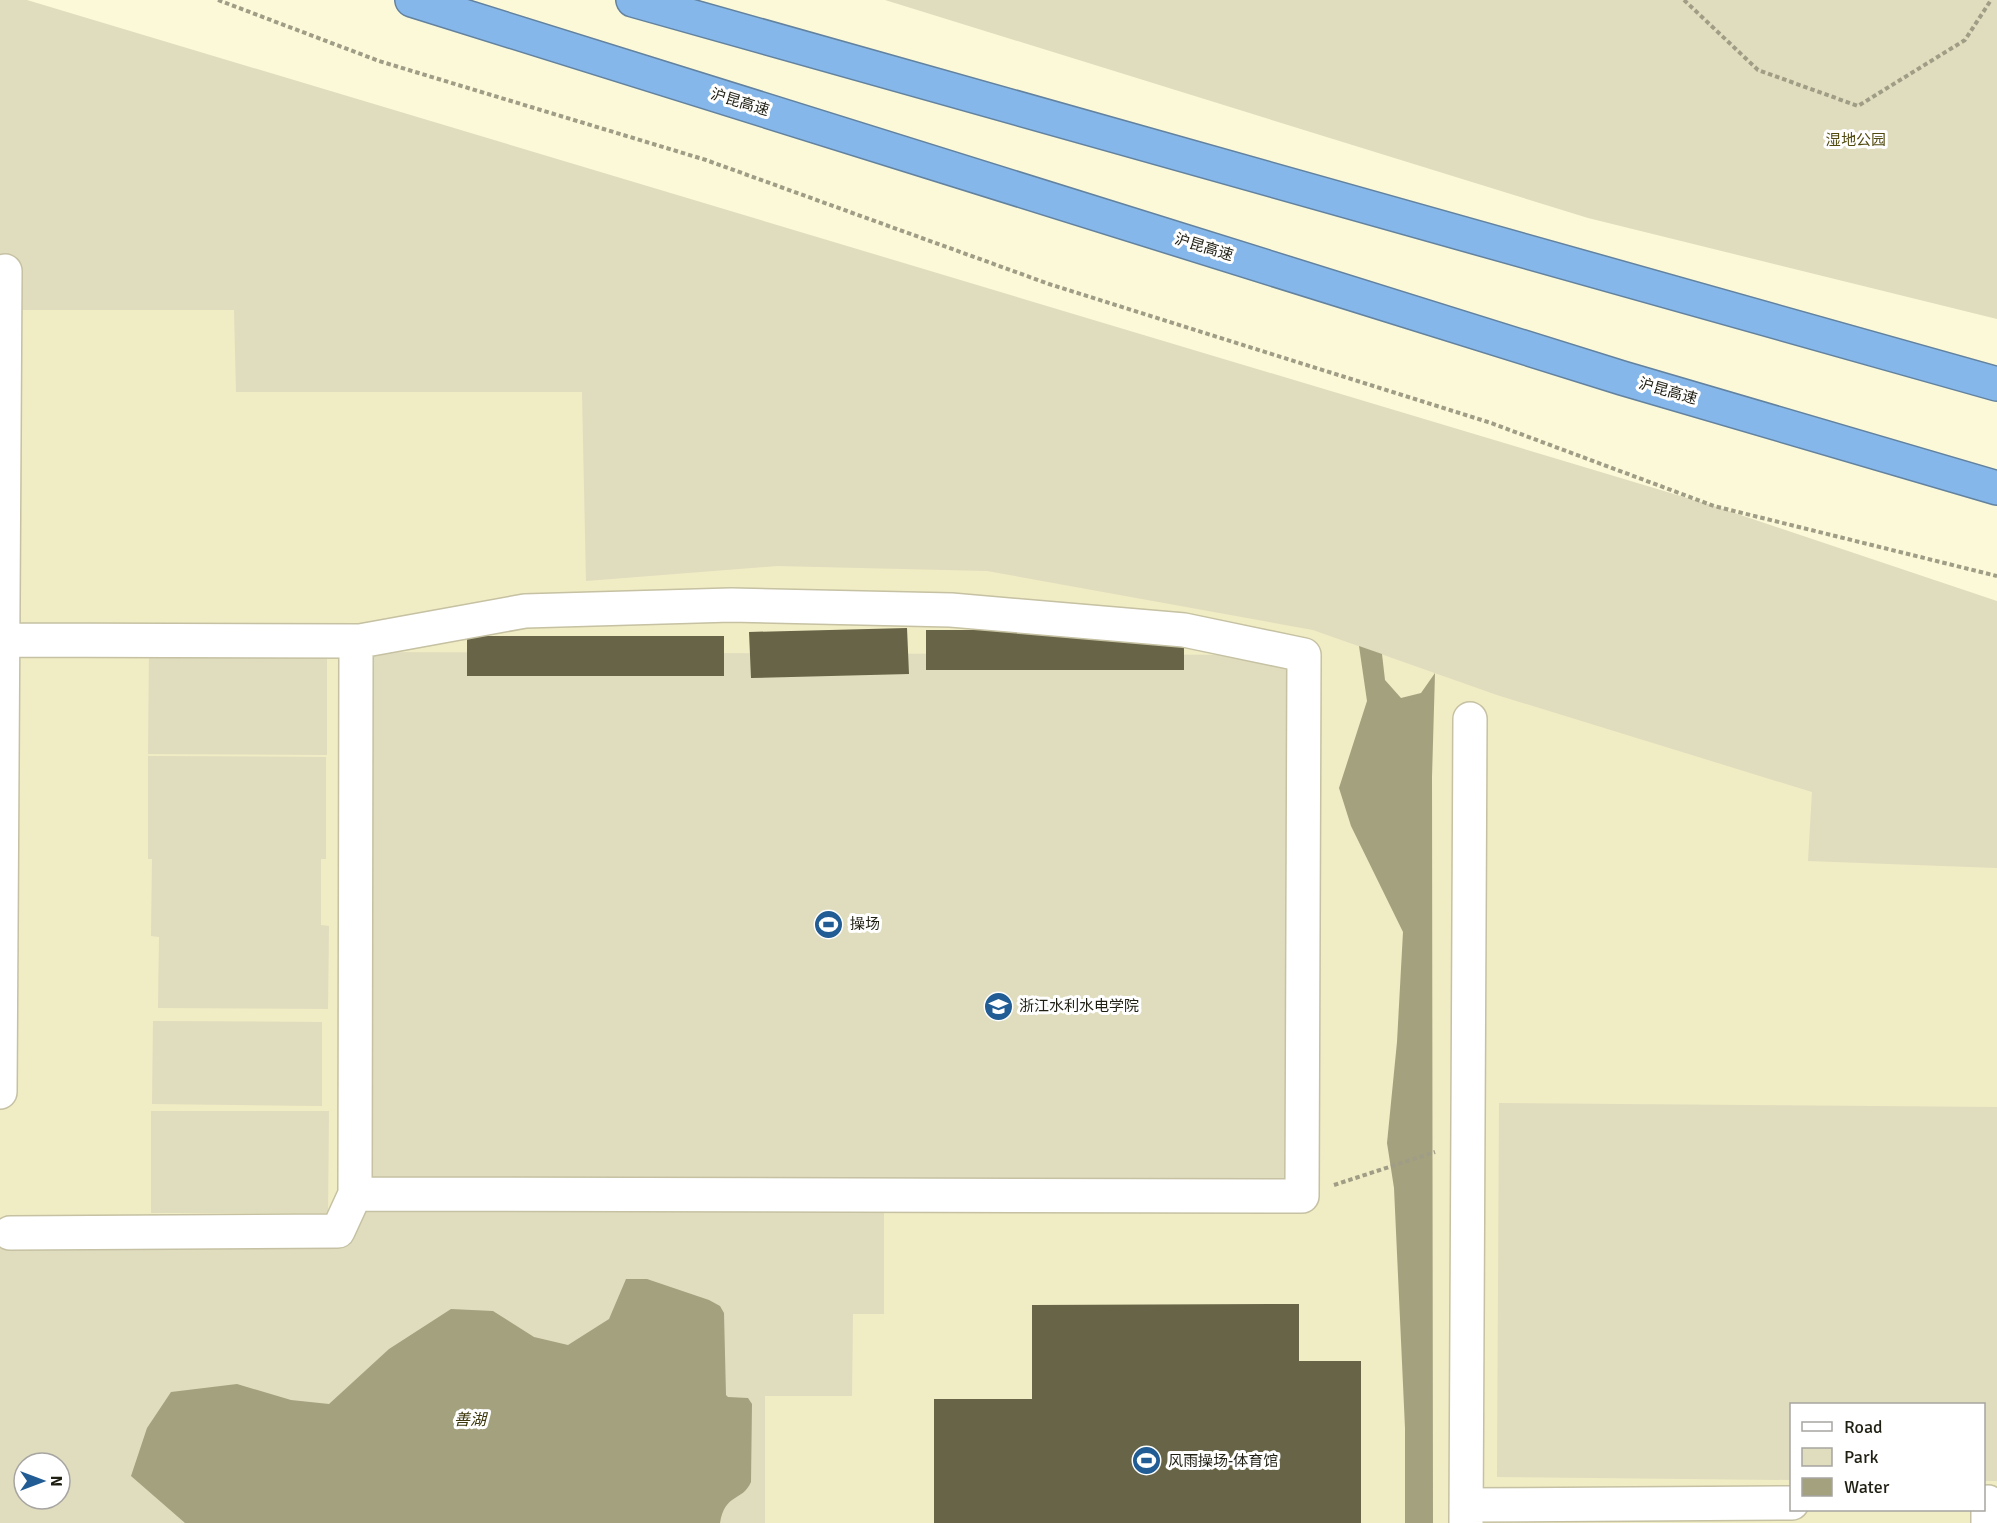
<svg xmlns="http://www.w3.org/2000/svg" width="1997" height="1523" font-family="Signika,'Noto Sans SC',sans-serif">
<style>
.built{fill:#f0ecc4;fill-rule:evenodd}
.green{fill:#e0dcbe;fill-rule:evenodd}
.water{fill:#a4a17f}
.building{fill:#676447}
.lines{fill:none;stroke-linecap:round;stroke-linejoin:round}
.minor-casing{stroke:#c5c1a2;stroke-width:36}
.motorway-casing{stroke:#62829f;stroke-width:36}
.path{stroke:#9f9d85;stroke-width:4;stroke-dasharray:4.5 3;stroke-linecap:butt}
.minor{stroke:#fff;stroke-width:33}
.motorway{stroke:#86b7ea;stroke-width:33}
.labels{text-anchor:middle;dominant-baseline:central;stroke-width:6;stroke-linejoin:round;paint-order:stroke}
.street-label{font-size:15px;fill:#201f13;stroke:#fff}
.park-label{font-size:15px;fill:#524b10;stroke:#fff}
.poi-label{font-size:15px;fill:#201f13;stroke:#fff;text-anchor:start}
.water-label{font-size:16px;font-style:italic;fill:#3d370b;stroke:#fff}
</style>
<rect width="100%" height="100%" fill="#fcf9d8"/>
<path class="built" d="M0 0 1997 608V1523H0ZM1792 1404H1984V1510H1792ZM24 1463H60V1499H24Z"/>
<path class="green" d="M0 0H27L1714 506 1997 601V868L1808 861 1812 792 1497 695 1313 630 987 571 777 566 586 581 582 392H236L234 310H3L0 731Z
M885 0H1997V319L1588 218Z
M149 652 327 653V755L148 754Z
M356 652 1304 655 1302 1196 884 1195V1314H853L852 1396H765V1523H0V1233L338 1231ZM24 1463H60V1499H24Z
M148 756 326 757V859H321V925L329 926 328 1009 158 1008 159 937 151 936 152 859H148Z
M153 1021 322 1022V1106L152 1104Z
M1499 1103 1997 1107V1481H1984V1404H1792L1791 1480 1497 1477Z
M151 1111H329L328 1213H151Z"/>
<path class="water" d="M1359 646 1382 654 1385 680 1401 698 1421 693 1435 673 1432 777 1433 1523H1405V1428L1394 1188 1387 1143 1397 1042 1403 932 1351 826 1339 788 1367 701Z
M626 1279H647L709 1300 720 1306 724 1313 726 1395 728 1397 748 1398 752 1404 751 1482C742 1502 725 1493 720 1523H185L131 1476 147 1428 171 1392 237 1384 291 1400 329 1404 389 1349 451 1309 493 1311 534 1337 568 1345 609 1319Z"/>
<path class="building" d="M907 628 909 674 751 678 749 632Z
M926 630H1184V670H926Z
M467 636H724V676H467Z
M1299 1304V1361H1361V1523H934V1399H1032V1305Z"/>
<g class="lines">
<defs>
<path id="minor" d="M2 640 360 641 525 611 731 605 951 610 1184 630 1304 655 1302 1196 355 1194 338 1231 10 1233
M0 1092 5 271
M355 1194 356 652
M1988 1502V1523
M1466 1505 1792 1503
M1466 1523 1470 719"/>
<path id="motorway" d="M412 0 1622 378 1997 488
M633 0 1997 384"/>
</defs>
<use href="#minor" class="minor-casing"/>
<use href="#motorway" class="motorway-casing"/>
<path class="path" d="M218 0 379 61 706 160 1049 284 1491 423 1714 506 1997 576
M1684 0 1758 70 1858 106 1965 40 1991 0
M1334 1185 1435 1152"/>
<use href="#minor" class="minor"/>
<use href="#motorway" class="motorway"/>
</g>
<defs>
<symbol id="stadium-disc" viewBox="-11 -11 22 22"><circle r="9.5" fill="#215d94" stroke="#fff"/><path d="M0-5a6.5 5 0 1 0 0 10a6.5 5 0 1 0 0-10ZM-3.5-1.8h7v3.6h-7Z" fill="#fff"/></symbol>
<symbol id="university-disc" viewBox="-11 -11 22 22"><circle r="9.5" fill="#215d94" stroke="#fff"/><path d="M0-5L7-2L0 1L-7-2ZM-4 1L0 2.5L4 1V4Q0 6-4 4Z" fill="#fff"/></symbol>
</defs>
<g fill-rule="evenodd">
<use href="#stadium-disc" x="812" y="908" width="33" height="33"/>
<use href="#university-disc" x="982" y="990" width="33" height="33"/>
<use href="#stadium-disc" x="1130" y="1444" width="33" height="33"/>
</g>
<g class="labels">
<g class="street-label">
<text transform="translate(740 102) rotate(17)">沪昆高速</text>
<text transform="translate(1204 247) rotate(17)">沪昆高速</text>
<text transform="translate(1668 391) rotate(16)">沪昆高速</text>
</g>
<g class="park-label">
<text x="1856" y="140">湿地公园</text>
</g>
<g class="poi-label">
<text x="850" y="924">操场</text>
<text x="1019" y="1006">浙江水利水电学院</text>
<text x="1168" y="1461">风雨操场-体育馆</text>
</g>
<g class="water-label">
<text x="470" y="1420">善湖</text>
</g>
</g>
<rect x="1790" y="1403" width="195" height="108" fill="#ffffff" stroke="#a6a5a1" stroke-width="1.5"/>
<rect x="1802" y="1422" width="30" height="9" fill="#ffffff" stroke="#a6a5a1" stroke-width="1.5"/>
<text x="1844" y="1433" font-size="18" fill="#201f13">Road</text>
<rect x="1802" y="1448" width="30" height="18" fill="#e0dcbe" stroke="#a6a5a1" stroke-width="1.5"/>
<text x="1844" y="1463" font-size="18" fill="#201f13">Park</text>
<rect x="1802" y="1478" width="30" height="18" fill="#a4a17f" stroke="#a6a5a1" stroke-width="1.5"/>
<text x="1844" y="1493" font-size="18" fill="#201f13">Water</text>
<g transform="translate(42 1481) rotate(90)"><circle r="28" fill="#ffffff" stroke="#a6a5a1" stroke-width="1.5"/>
<path d="M0-4.5L10 22L0 15L-10 22Z" fill="#215d94"/>
<text y="-9" font-size="16" font-weight="bold" text-anchor="middle" fill="#201f13">N</text>
</g>
</svg>
